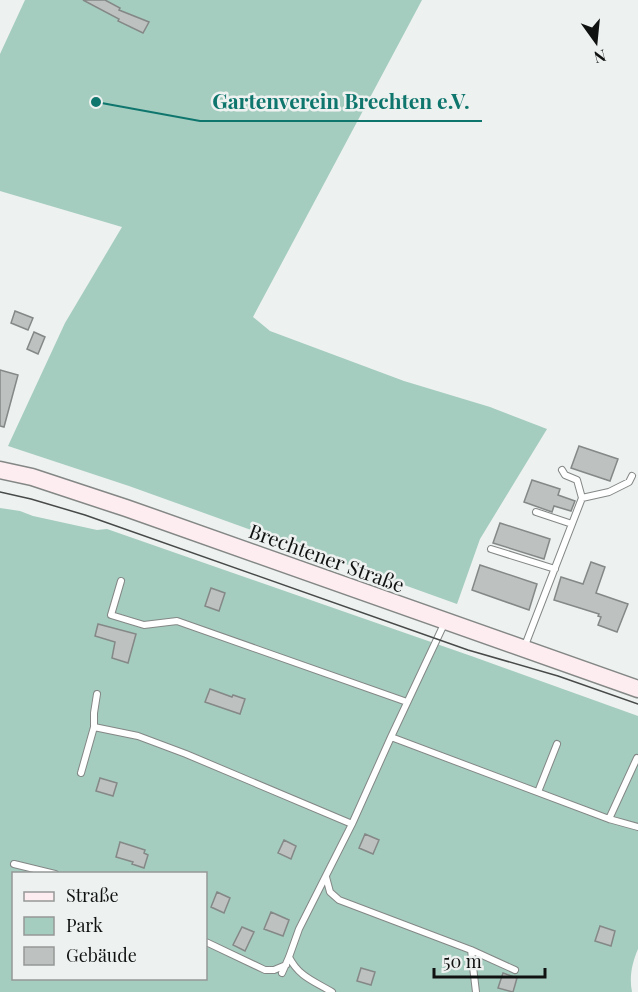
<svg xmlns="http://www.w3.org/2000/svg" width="638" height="992" font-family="'Playfair Display',serif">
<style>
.green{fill:#a4ccbf;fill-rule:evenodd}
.building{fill:#bdc1c0;stroke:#848886;stroke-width:1.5}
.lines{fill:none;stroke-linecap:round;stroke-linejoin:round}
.lane-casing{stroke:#838785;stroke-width:8}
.secondary-casing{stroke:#838785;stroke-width:19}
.lane{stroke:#fff;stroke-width:6}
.secondary{stroke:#feedf0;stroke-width:16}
.tram{stroke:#474a49;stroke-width:1.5}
.labels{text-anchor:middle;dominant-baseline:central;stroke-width:5;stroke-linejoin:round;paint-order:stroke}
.street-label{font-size:20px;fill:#101211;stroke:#edf1ef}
.leader{fill:none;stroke:#0f766e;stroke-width:2}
.callout-dot{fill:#0f766e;stroke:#edf1ef;stroke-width:2}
.callout-label{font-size:21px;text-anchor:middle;font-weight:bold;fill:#0f766e;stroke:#edf1ef;stroke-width:5;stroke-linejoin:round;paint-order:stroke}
</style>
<rect width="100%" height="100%" fill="#edf1ef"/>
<path class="green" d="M25 0H422L253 317 270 331 404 381 490 407 547 429 480 539 457 604 129 486 8 446 65 323 122 227 0 191V54Z
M0 508 20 511 33 516 97 530 107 529 474 657 638 716V949C632 963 629 977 632 992H0ZM14 874H206V978H14Z"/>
<path class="building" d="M83 0H105L120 8 119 10 149 22 143 33 118 21 119 19Z
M15 311 33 318 28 330 11 323Z
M34 332 45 337 38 354 27 349Z
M0 370 18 375 4 427 0 426Z
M579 446 618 459 610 481 571 468Z
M532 480 560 489 558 495 575 501 571 511 554 506 552 512 524 502Z
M500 523 550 539 544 559 493 543Z
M591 562 605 567 596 593 628 604 617 632 598 625 601 617 598 616 599 614 554 600 561 577 583 584Z
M480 565 537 584 529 610 472 590Z
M211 588 225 593 219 611 205 606Z
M98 624 136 634 128 663 112 658 115 642 95 636Z
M210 689 232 697 233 695 245 699 240 714 205 702Z
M100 778 117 783 113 796 96 791Z
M365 834 379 840 373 854 359 848Z
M284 840 296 846 291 859 278 853Z
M120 842 145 850 144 853 148 855 144 868 132 864 133 862 116 857Z
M217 892 230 898 224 913 211 907Z
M271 912 289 920 283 936 264 929Z
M600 926 615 931 611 946 595 941Z
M242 927 254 932 245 951 233 945Z
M361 968 375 972 371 985 357 981Z
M503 973 517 978 513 992 498 988Z"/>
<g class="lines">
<defs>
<path id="lane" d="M562 470 565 475 577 480 582 498
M536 512 572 524
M491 549 555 569
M121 581 111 615 144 625 177 621 407 702
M524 648 582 498 609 492 629 482 632 476
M94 727V713L97 694
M391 737 609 819 638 827
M81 773 94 727 138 736 186 754 352 824
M538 792 557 744
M609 819 637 758
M14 864 55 874
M326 877 330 892 339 900 471 950 515 970
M206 942 265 970H274L286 965
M471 950 476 992
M289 957C299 977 314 981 332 992
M282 973 289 957 299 929 352 824 391 737 445 622"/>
<path id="secondary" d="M0 470 32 477 126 508 638 689"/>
</defs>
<use href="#lane" class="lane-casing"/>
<use href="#secondary" class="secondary-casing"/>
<use href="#lane" class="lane"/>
<use href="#secondary" class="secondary"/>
<path class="tram" d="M0 492 31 499 85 515 468 650 558 676 638 704"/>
</g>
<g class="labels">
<g class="street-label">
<text transform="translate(327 557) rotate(20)">Brechtener Straße</text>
</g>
</g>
<path class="leader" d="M96 102L200 121H482"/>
<circle class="callout-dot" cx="96" cy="102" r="6"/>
<g class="callout-label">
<text x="341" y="109">Gartenverein Brechten e.V.</text>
</g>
<rect x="12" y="872" width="195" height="108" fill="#edf1ef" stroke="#959896" stroke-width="1.5"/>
<rect x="24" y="892" width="30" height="9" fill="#feedf0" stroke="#959896" stroke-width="1.5"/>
<text x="66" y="902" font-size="18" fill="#101211">Straße</text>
<rect x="24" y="917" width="30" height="18" fill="#a4ccbf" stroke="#959896" stroke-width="1.5"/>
<text x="66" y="932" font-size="18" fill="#101211">Park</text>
<rect x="24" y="947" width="30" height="18" fill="#bdc1c0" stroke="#959896" stroke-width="1.5"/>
<text x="66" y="962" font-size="18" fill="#101211">Gebäude</text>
<g transform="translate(596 42) rotate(165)" stroke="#edf1ef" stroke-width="4.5" paint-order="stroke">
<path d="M0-4.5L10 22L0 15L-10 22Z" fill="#101211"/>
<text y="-9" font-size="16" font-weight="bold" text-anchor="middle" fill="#101211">N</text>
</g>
<path d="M434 968v9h111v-9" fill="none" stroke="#101211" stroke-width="3"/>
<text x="443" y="968" font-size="18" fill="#101211" stroke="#edf1ef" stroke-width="4.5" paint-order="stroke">50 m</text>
</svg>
